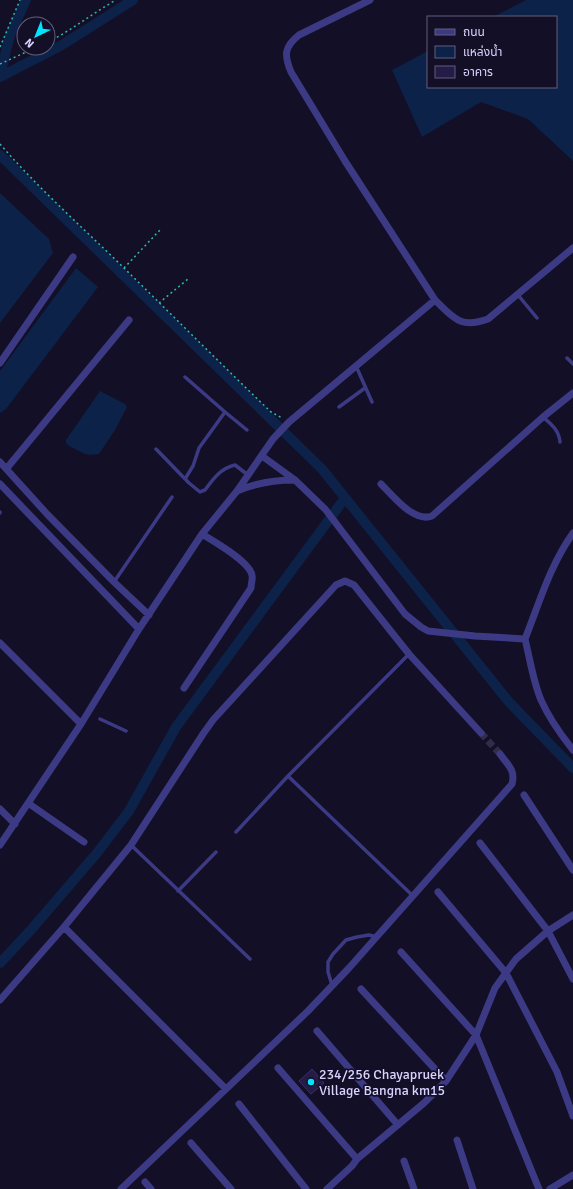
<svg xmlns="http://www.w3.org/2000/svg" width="573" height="1189" font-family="Signika,'Noto Sans Thai',sans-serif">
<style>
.water{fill:#0c2248}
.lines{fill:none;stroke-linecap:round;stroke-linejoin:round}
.canal{stroke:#0c2248;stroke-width:10}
.building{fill:#241b47;stroke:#3b2d73}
.street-tunnel{stroke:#312d47;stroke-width:7;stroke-dasharray:7 3.5;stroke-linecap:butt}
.path{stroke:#2fb8b0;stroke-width:1.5;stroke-dasharray:2 3;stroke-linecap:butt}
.lane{stroke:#3d3a85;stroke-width:3.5}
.street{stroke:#3d3a85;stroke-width:7}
.poi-dot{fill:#00e5ff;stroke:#130f26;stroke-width:1.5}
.labels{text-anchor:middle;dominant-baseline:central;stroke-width:3.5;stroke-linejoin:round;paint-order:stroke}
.poi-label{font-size:14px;fill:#d9d4ff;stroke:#130f26;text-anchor:start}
</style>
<rect width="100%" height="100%" fill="#130f26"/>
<path class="water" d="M526 0H573V161L528 119 481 102 422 137 392 70 428 51V87H556V17H493Z
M0 193 49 239 53 253 0 323Z
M76 268 98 287 6 409 0 413V371Z
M100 391 125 404 127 407 115 430 99 454 90 455 85 454 69 446 66 443V440Z"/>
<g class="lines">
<path class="canal" d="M0 75 10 35 26 0
M0 77 62 45 133 0
M0 155 322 469 509 702 573 768
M0 963 30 931 97 853 129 811 176 727 345 498"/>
</g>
<path class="building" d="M312 1069 324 1083 311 1094 299 1081Z"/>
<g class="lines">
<path class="street-tunnel" d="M481 733 500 754"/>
<path class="path" d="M48 42C72 30 93 13 116 0
M0 47 20 0
M0 64 35 48
M0 144C38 188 82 227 124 268 173 316 221 364 271 412L282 418
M124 268 160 230
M159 303 188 279"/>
<path class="lane" d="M518 295 537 318
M567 358 573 364
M356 366 372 402
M339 407 365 388
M225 412 247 430
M543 417C551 424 559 430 560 442
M156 449 189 483 200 492 202 491 205 490C213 479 221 468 235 465L248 475
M185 479 193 466 199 448 225 412 185 377
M0 512V513
M114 582 172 497
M100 719 126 731
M288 776 413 896
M236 832 288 776 409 654
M131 845 250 959
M178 891 216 852
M332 985 328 972V962L333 954 346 940 357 937 369 935 377 937"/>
<path class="street" d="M370 0 299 35C284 47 284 55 291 72L345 161 435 300C454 318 460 329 488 319L573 248
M0 363 73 257
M262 456 295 480 325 509 405 614 421 627 428 631 475 636 525 639C539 604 550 565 573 533
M0 462 47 514 114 582 149 615
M7 468 129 320
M0 484 139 629
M381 484C393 496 414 523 432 516L543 417 573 393
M237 491C256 483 274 480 295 480
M525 639C530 659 533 681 541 700 549 718 561 735 573 750
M0 643 81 724
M184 688 251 588C251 584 253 579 252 575 249 561 215 542 202 534
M524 795 573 870
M28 803 84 842
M0 809 15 824
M480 843 548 931 573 979
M0 845 81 724 139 629 202 534 237 491 273 439 289 422 435 300
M438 892 506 973 557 1072 573 1116
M64 927 226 1089
M401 952 476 1035 539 1189
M361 989 446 1081
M0 1000 64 927 131 845 203 734 213 720 336 585 345 581 354 585 409 654 481 733
M317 1031 398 1125
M278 1068 357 1159
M239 1104 306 1189
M457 1140 473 1189
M191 1143 231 1189
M404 1161 414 1189
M145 1182 151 1189
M121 1189 308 1011 349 968 512 784C516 770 507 764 500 754
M327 1189 352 1166 357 1159 424 1103 446 1081 476 1035 495 988 516 959 548 931 573 915
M550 1189 573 1175"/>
</g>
<circle class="poi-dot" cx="311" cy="1082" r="4"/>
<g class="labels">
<g class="poi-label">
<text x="319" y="1074">234/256 Chayapruek<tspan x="319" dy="16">Village Bangna km15</tspan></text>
</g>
</g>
<rect x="427" y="16" width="130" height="72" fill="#130f26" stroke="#625e7d"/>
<rect x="435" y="29" width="20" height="6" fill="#3d3a85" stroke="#625e7d"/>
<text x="463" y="36" font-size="12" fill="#d9d4ff">ถนน</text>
<rect x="435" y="46" width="20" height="12" fill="#0c2248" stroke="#625e7d"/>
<text x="463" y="56" font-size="12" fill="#d9d4ff">แหล่งน้ำ</text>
<rect x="435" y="66" width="20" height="12" fill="#241b47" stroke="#625e7d"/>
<text x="463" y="76" font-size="12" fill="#d9d4ff">อาคาร</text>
<g transform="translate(36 36) rotate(223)"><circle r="19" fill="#130f26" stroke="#625e7d"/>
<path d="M0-3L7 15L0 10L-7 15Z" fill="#00e5ff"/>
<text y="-6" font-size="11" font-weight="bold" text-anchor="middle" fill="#d9d4ff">N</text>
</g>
</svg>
